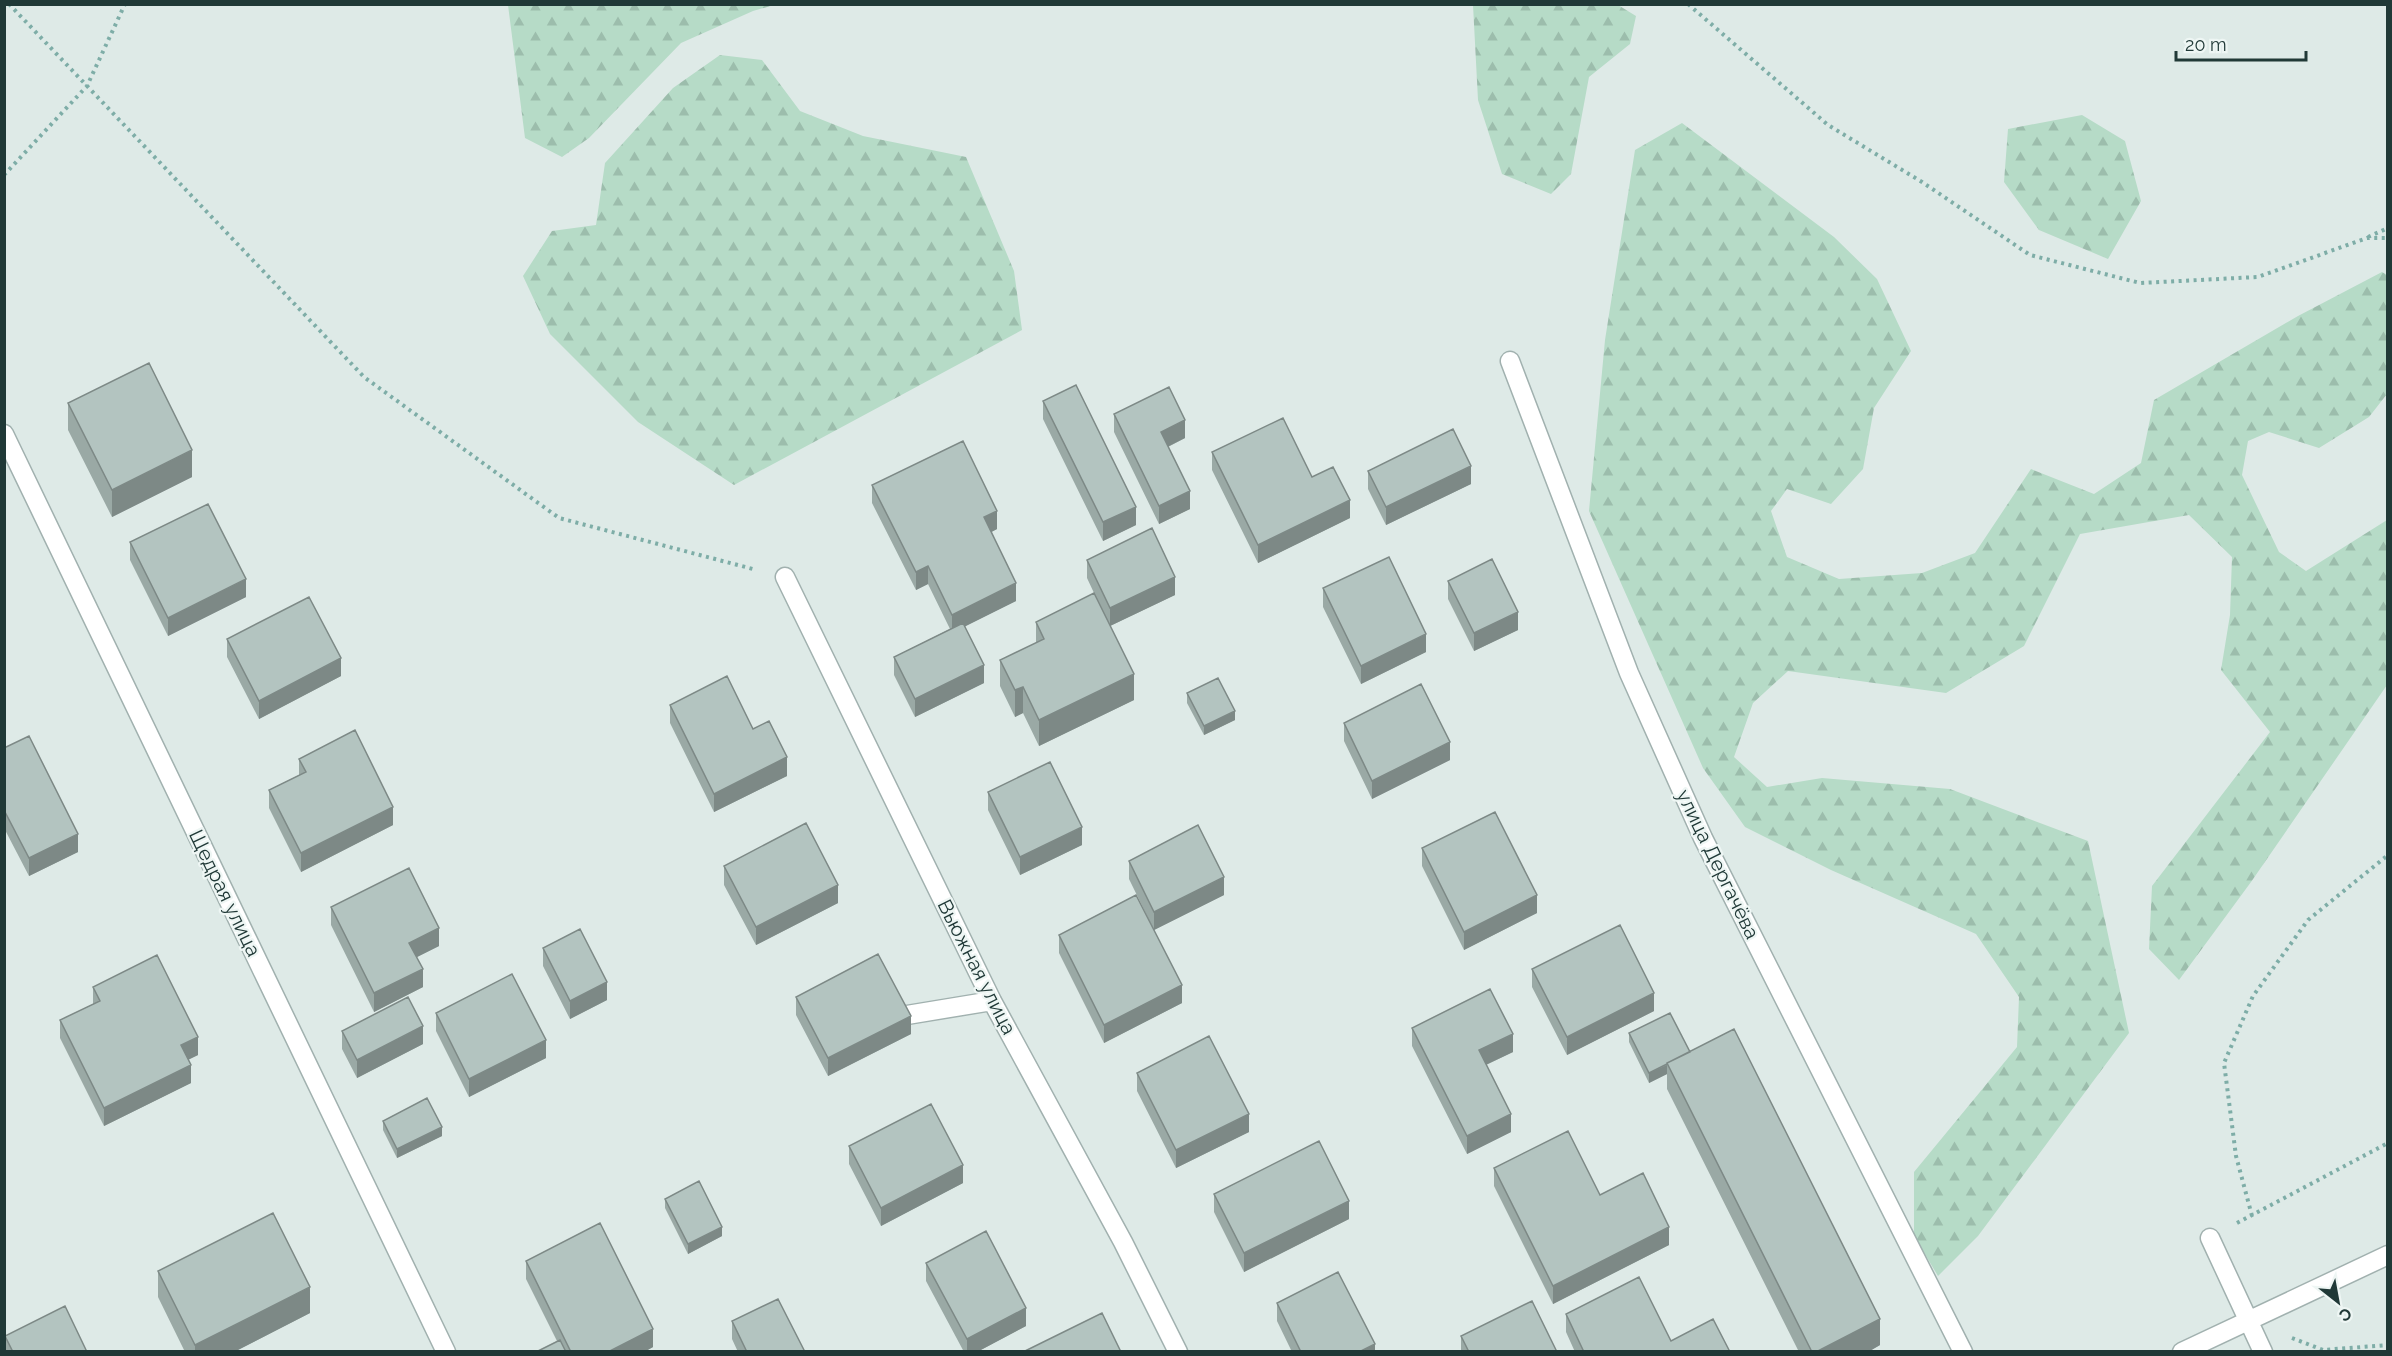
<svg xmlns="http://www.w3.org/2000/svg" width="2392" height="1356" font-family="Raleway,sans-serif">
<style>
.forest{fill:url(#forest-firs)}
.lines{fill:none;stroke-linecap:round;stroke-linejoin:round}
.minor-casing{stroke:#a1b1af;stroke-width:21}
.path{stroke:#7eada7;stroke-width:4;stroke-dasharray:3 4.5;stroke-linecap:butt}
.minor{stroke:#fff;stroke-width:18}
.wall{fill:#9aa9a5}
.shaded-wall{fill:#7d8986}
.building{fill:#b3c4c0;stroke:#7d8986;stroke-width:1.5}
.labels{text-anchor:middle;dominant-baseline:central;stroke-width:4.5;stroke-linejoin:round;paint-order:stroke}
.street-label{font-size:20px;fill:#203937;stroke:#eef6f4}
</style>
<defs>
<pattern id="forest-firs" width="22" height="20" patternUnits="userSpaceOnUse" patternTransform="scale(1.5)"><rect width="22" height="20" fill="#b6dbc7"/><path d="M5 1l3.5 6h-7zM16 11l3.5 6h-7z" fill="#9cbdac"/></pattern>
</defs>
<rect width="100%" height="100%" fill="#deeae7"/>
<path class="forest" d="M508 5V4L774 5 753 11 681 43 589 138 562 157 525 138Z
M1473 5H1618L1636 16 1630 44 1589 77 1571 174 1551 194 1502 174 1478 100Z
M720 55 762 60 800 111 863 136 966 157 1014 271 1022 330 734 485 638 422 550 334 523 276 552 231 596 225 605 163 673 88Z
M2082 115 2125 141 2141 201 2108 259 2039 230 2004 182 2008 129Z
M1682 123 1834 237 1877 279 1911 351 1874 408 1863 469 1831 504 1787 489 1771 511 1787 557 1839 579 1922 573 1975 553 2031 469 2094 494 2141 463 2154 400 2298 316 2382 272 2387 275V394L2369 417 2319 448 2269 432 2248 441 2242 475 2279 552 2306 571 2387 520V685L2251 882 2179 980 2149 949 2152 886 2270 732 2221 670 2230 615 2232 557 2189 515 2080 534 2024 646 1946 693 1788 671 1753 703 1734 757 1767 787 1822 778 1950 789 2088 841 2129 1033 1978 1236 1938 1276 1914 1236V1172L2017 1047 2019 997 1976 934 1831 870 1745 827 1703 768 1589 511 1605 340 1635 150Z"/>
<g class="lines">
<defs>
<path id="minor" d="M1510 361 1629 673 1703 838 1963 1352
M4 434 446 1352
M785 577 992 1001 1123 1242 1178 1352
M907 1015 992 1001
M2210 1238 2263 1352
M2182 1352 2388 1255"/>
</defs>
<use href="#minor" class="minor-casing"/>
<path class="path" d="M9 4 364 377 559 518 753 569
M1688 4 1828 125 1922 182 2030 255 2140 283 2258 277 2367 238H2388
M4 175 87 86 125 4
M2368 237 2388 228
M2252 1216 2236 1156 2224 1063 2253 996 2308 920 2388 855
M2237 1223 2388 1143
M2292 1338 2323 1350 2388 1345"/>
<use href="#minor" class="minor"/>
</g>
<path class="wall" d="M1043 401 1136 525 1103 541 1043 419Z
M68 403 192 477 112 517 68 430Z
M1114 414 1185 438 1168 447 1190 509 1159 524 1114 432Z
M1212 452 1312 477 1350 518 1258 563 1212 470Z
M1368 471 1471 484 1386 525 1368 489Z
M872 485 997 529 991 532 1016 601 965 626 984 683 915 717 894 675V657L950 629 928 584 916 590 872 503Z
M130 542 246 597 168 636 130 560Z
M1087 560 1175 595 1110 626 1134 700 1039 746 1023 713 1015 717 1000 686V660L1036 643V622L1094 593 1087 578Z
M1448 581 1518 630 1474 651 1448 599Z
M1323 588 1426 652 1361 684 1323 607Z
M227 639 341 676 259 719 227 657Z
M1187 693 1235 720 1204 735 1187 703Z
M670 705 753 729 787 776 714 812 670 723Z
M1344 723 1450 760 1372 799 1344 741Z
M4 748 78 852 29 876 4 828Z
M299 759 393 825 301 872 269 808V790L299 775Z
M988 792 1082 845 1020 875 988 810Z
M1422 848 1537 913 1464 950 1422 866Z
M1129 861 1224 895 1154 930 1129 879Z
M724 866 838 903 756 945 724 885Z
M331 907 439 946 417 957 423 987 374 1012 331 925Z
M1059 935 1182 1003 1104 1043 1059 953Z
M543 948 607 1000 570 1019 543 966Z
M1532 969 1654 1011 1567 1055 1532 987Z
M93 987 198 1055 188 1060 191 1083 104 1126 60 1038V1020L93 1004Z
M796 997 911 1034 828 1076 796 1015Z
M436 1013 546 1058 469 1097 436 1031Z
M1412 1028 1513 1052 1486 1065 1511 1132 1467 1154 1412 1046Z
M342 1031 423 1044 357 1078 342 1049Z
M1629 1033 1690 1052 1880 1345 1868 1352H1799L1667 1089V1074L1649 1083 1629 1042Z
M1137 1073 1249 1132 1176 1168 1137 1091Z
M383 1121 442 1136 397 1158 383 1130Z
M849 1146 963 1183 881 1226 849 1164Z
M1494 1168 1600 1195 1669 1245 1553 1304 1494 1186Z
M1214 1194 1349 1219 1244 1272 1214 1212Z
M665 1199 722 1236 688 1254 665 1208Z
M526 1261 653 1347 644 1352H536L557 1341 526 1279Z
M926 1263 1026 1326 977 1352H964L926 1281Z
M158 1271 310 1313 234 1352H185L158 1297Z
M1277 1303 1375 1352H1292L1277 1321Z
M1566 1314 1671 1341 1730 1352H1575L1566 1332Z
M732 1321 805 1352H738L732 1339Z
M5 1336 87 1352H5Z
M1461 1336 1557 1352H1461Z"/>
<path class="shaded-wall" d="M1185 420V438L1161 450V432Z
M192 450V477L112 517V490Z
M1471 466V484L1386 525V507Z
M1190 491V509L1159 524V506Z
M1350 500V518L1258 563V545Z
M1136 507V525L1103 541V522Z
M997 511V529L984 536V517Z
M928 566V584L916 590V572Z
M1175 577V595L1110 626V608Z
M246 579V597L168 636V618Z
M1016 583V601L952 633V615Z
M1518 612V630L1474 651V633Z
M1426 634V652L1361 684V666Z
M341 658V676L259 719V701Z
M984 665V683L915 717V699Z
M1134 674V700L1039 746V720Z
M1023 687V713L1015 717V690Z
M1235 711V720L1204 735V726Z
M1450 742V760L1372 799V781Z
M787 757V776L714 812V794Z
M393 807V825L301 872V853Z
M1082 827V845L1020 875V857Z
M78 834V852L29 876V858Z
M1224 877V895L1154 930V912Z
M838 885V903L756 945V927Z
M1537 895V913L1464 950V932Z
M439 928V946L409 961V943Z
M423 969V987L374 1012V993Z
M607 982V1000L570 1019V1001Z
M1182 985V1003L1104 1043V1025Z
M1654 993V1011L1567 1055V1037Z
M911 1016V1034L828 1076V1058Z
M423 1026V1044L357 1078V1060Z
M1513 1034V1052L1479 1068V1050Z
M198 1037V1055L181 1063V1045Z
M546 1040V1058L469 1097V1079Z
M191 1065V1083L104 1126V1108Z
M1667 1065V1074L1649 1083V1073Z
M1249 1114V1132L1176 1168V1150Z
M1511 1114V1132L1467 1154V1136Z
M442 1127V1136L397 1158V1149Z
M963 1165V1183L881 1226V1208Z
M1349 1201V1219L1244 1272V1253Z
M722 1227V1236L688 1254V1244Z
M1669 1227V1245L1553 1304V1286Z
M310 1287V1313L234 1352H195V1345Z
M1026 1308V1326L977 1352H967V1339Z
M1880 1319V1345L1868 1352H1816Z
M653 1329V1347L644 1352H608Z
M1375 1344V1352H1359Z"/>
<path class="building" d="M149 363 192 450 112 490 68 403Z
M1076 385 1136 507 1103 522 1043 401Z
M1169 387 1185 420 1161 432 1190 491 1159 506 1114 414Z
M1283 418 1312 477 1333 467 1350 500 1258 545 1212 452Z
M1453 429 1471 466 1386 507 1368 471Z
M963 441 997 511 984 517 1016 583 952 615 928 566 916 572 872 485Z
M208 504 246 579 168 618 130 542Z
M1152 528 1175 577 1110 608 1087 560Z
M1389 557 1426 634 1361 666 1323 588Z
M1492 559 1518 612 1474 633 1448 581Z
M1094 593 1134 674 1039 720 1023 687 1015 690 1000 660 1044 639 1036 622Z
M309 597 341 658 259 701 227 639Z
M963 623 984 665 915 699 894 657Z
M727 676 753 729 769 721 787 757 714 794 670 705Z
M1218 678 1235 711 1204 726 1187 693Z
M1421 684 1450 742 1372 781 1344 723Z
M355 730 393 807 301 853 269 790 306 772 299 759Z
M29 736 78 834 29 858 4 810V748Z
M1050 762 1082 827 1020 857 988 792Z
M1495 812 1537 895 1464 932 1422 848Z
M806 823 838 885 756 927 724 866Z
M1198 825 1224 877 1154 912 1129 861Z
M409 868 439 928 409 943 423 969 374 993 331 907Z
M1136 895 1182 985 1104 1025 1059 935Z
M1620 925 1654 993 1567 1037 1532 969Z
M580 929 607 982 570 1001 543 948Z
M878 954 911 1016 828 1058 796 997Z
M157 955 198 1037 181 1045 191 1065 104 1108 60 1020 100 1001 93 987Z
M512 974 546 1040 469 1079 436 1013Z
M1490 989 1513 1034 1479 1050 1511 1114 1467 1136 1412 1028Z
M408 997 423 1026 357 1060 342 1031Z
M1670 1013 1690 1052 1667 1063V1064L1649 1073 1629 1033Z
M1734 1029 1880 1319 1816 1352H1812L1667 1063Z
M1209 1036 1249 1114 1176 1150 1137 1073Z
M427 1098 442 1127 397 1149 383 1121Z
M931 1104 963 1165 881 1208 849 1146Z
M1568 1131 1600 1195 1643 1173 1669 1227 1553 1286 1494 1168Z
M1319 1141 1349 1201 1244 1253 1214 1194Z
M699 1181 722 1227 688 1244 665 1199Z
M273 1213 310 1287 195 1345 158 1271Z
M600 1223 653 1329 608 1352H571L526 1261Z
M986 1231 1026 1308 967 1339 926 1263Z
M1338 1272 1375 1344 1359 1352H1301L1277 1303Z
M1639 1277 1671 1341 1713 1319 1730 1352H1584L1566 1314Z
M778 1299 805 1352H747L732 1321Z
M1532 1301 1557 1352H1469L1461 1336Z
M65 1306 87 1352H13L5 1336Z
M1102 1313 1121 1352H1023Z
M560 1340 566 1352H536Z"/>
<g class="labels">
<g class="street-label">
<text transform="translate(1718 864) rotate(64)">улица Дергачёва</text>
<text transform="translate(225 893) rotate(64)">Щедрая улица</text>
<text transform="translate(977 967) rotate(63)">Вьюжная улица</text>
</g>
</g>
<rect width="2392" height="1356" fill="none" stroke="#203937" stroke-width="12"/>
<g transform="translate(2338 1302) rotate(149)" stroke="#eef6f4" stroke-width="4.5" paint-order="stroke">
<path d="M0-4.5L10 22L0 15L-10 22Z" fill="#203937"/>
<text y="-9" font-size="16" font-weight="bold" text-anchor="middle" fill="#203937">С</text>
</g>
<path d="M2176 51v9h130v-9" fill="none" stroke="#203937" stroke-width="3"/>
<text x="2185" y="51" font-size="18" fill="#203937" stroke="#eef6f4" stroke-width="4.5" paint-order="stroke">20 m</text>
</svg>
